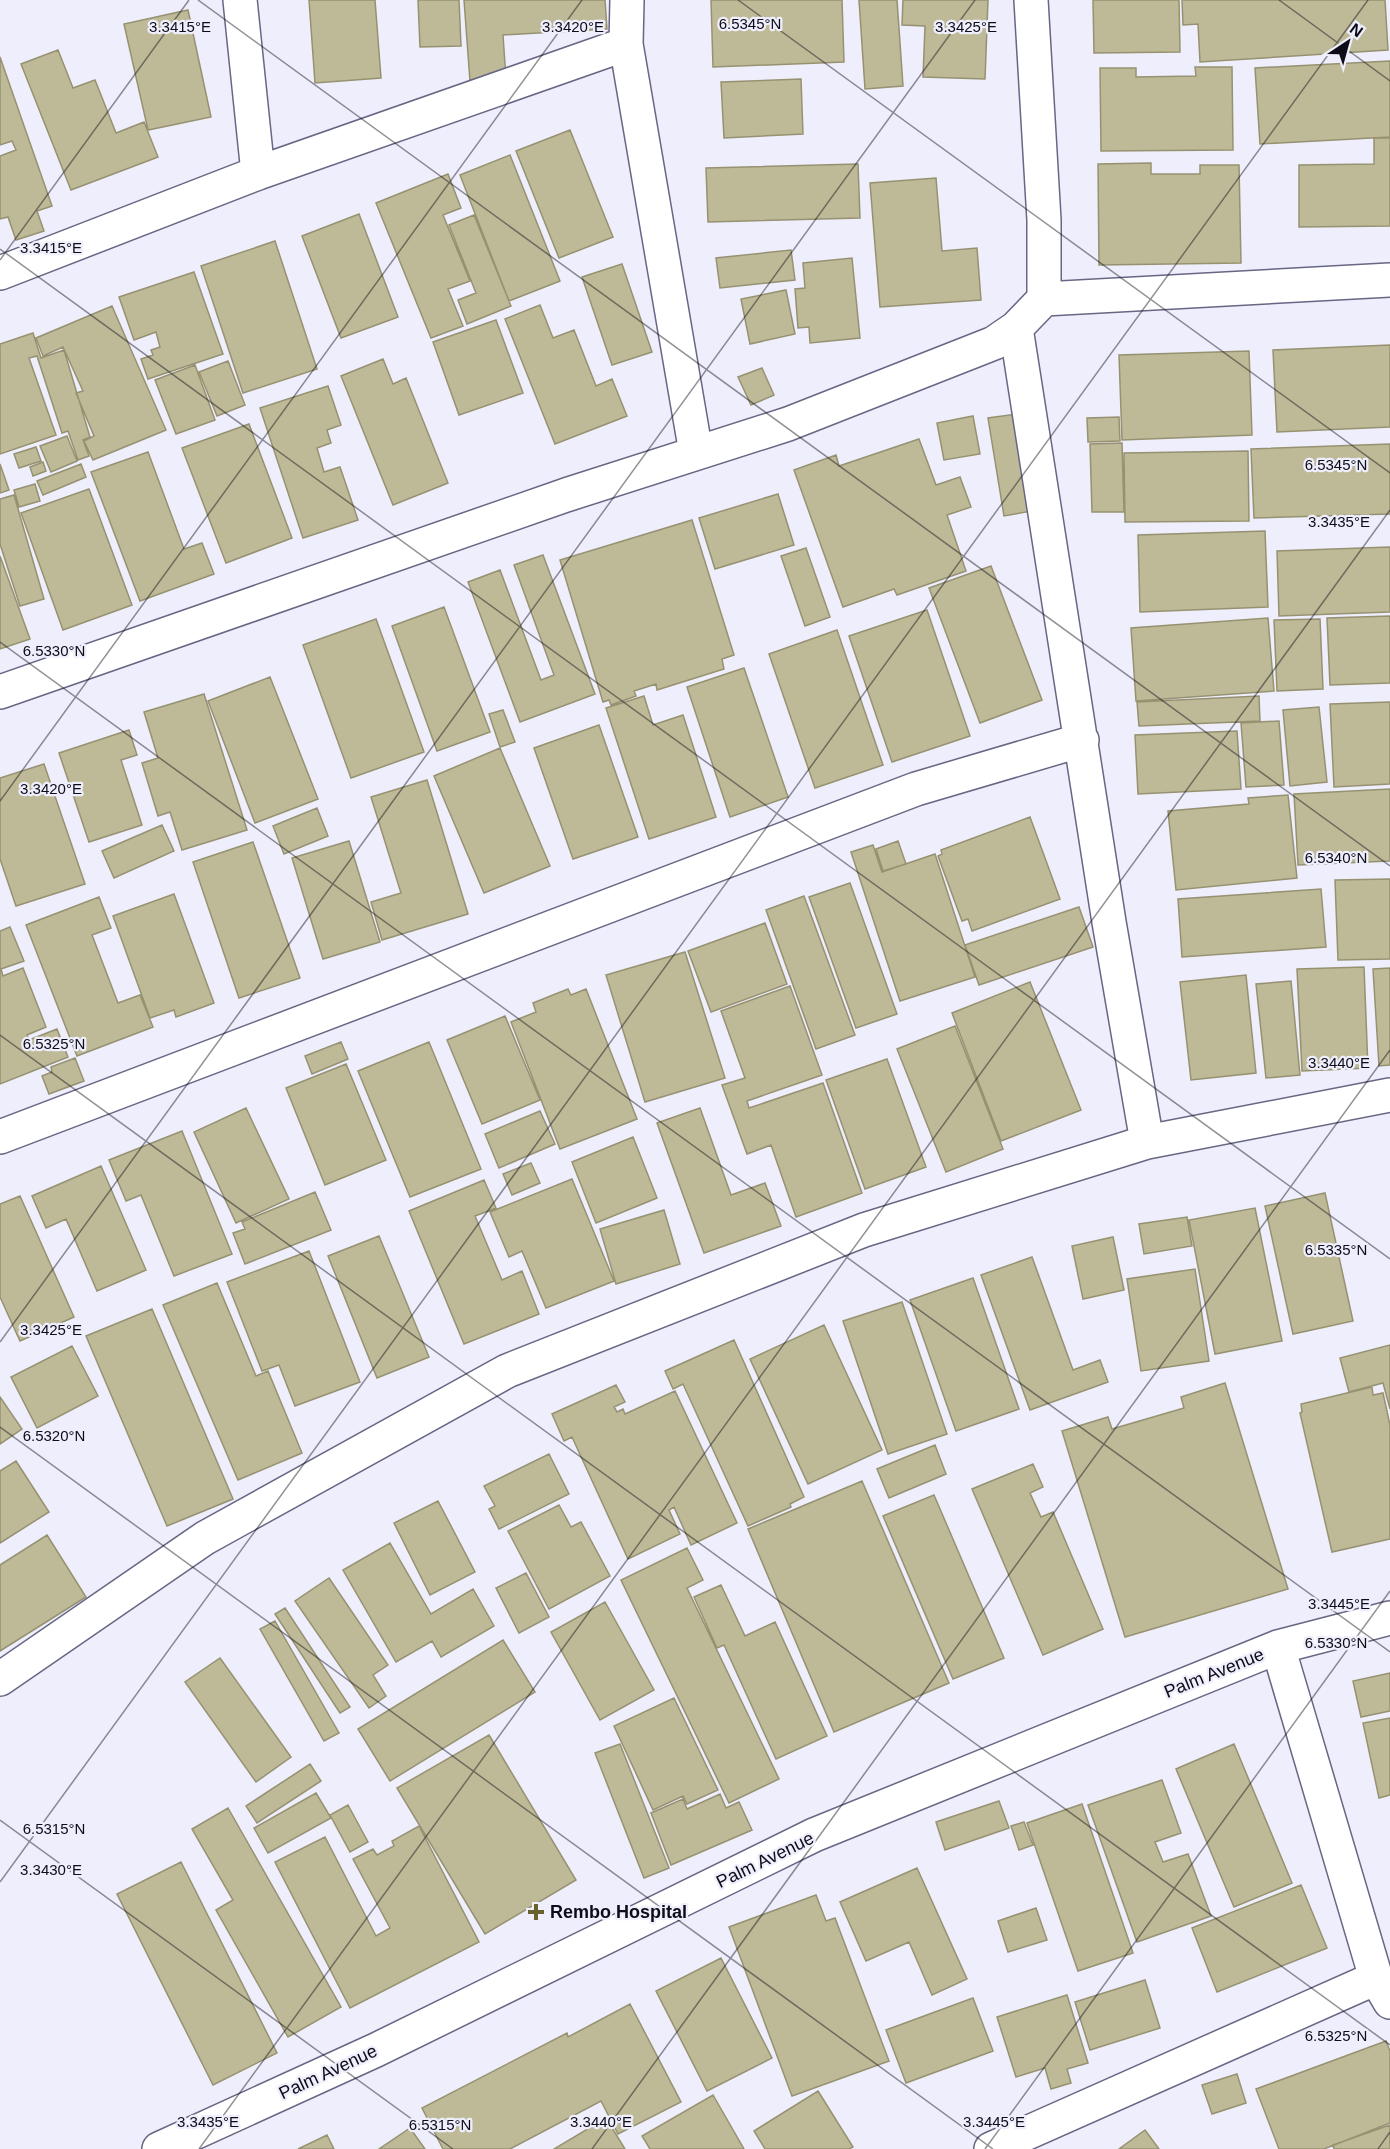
<svg xmlns="http://www.w3.org/2000/svg" width="1390" height="2149" font-family="Helvetica,sans-serif">
<style>
.building{fill:#beba98;stroke:#969271;stroke-width:1.5}
.lines{fill:none;stroke-linecap:round;stroke-linejoin:round}
.minor-casing{stroke:#676684;stroke-width:36}
.minor{stroke:#fff;stroke-width:33}
.ticks{fill:none;stroke:#0d0c17;stroke-width:1.5;stroke-opacity:0.45}
.poi-dot{fill:#68612d;stroke:#eeeefc;stroke-width:2}
.labels{text-anchor:middle;dominant-baseline:central;stroke-width:4.5;stroke-linejoin:round;paint-order:stroke}
.street-label{font-size:18px;fill:#0d0c17;stroke:#eeeefc}
.poi-label{font-size:18px;font-weight:bold;fill:#0d0c17;stroke:#eeeefc;text-anchor:start}
.ticks-label{font-size:15px;text-anchor:middle;fill:#0d0c17;stroke:#eeeefc;stroke-width:4.5;stroke-linejoin:round;paint-order:stroke}
</style>
<rect width="100%" height="100%" fill="#eeeefc"/>
<path class="building" d="M309 0H375L381 78 315 83Z
M418 0H459L461 46 420 47Z
M464 0H605L607 29 503 35 506 79 470 81Z
M711 0H842L844 62 713 67Z
M859 0H897L903 86 865 89Z
M903 0H988L985 79 923 77 925 26 902 25Z
M1093 0H1179L1180 52 1094 53Z
M1182 0H1385L1388 50 1200 62 1198 24 1183 25Z
M188 10 211 117 148 130 124 24Z
M58 50 73 88 95 80 116 133 144 122 158 157 71 190 21 64Z
M0 57 52 206 37 211 44 231 16 240 8 217 0 219V156L16 150 12 141 0 145Z
M1390 61V137L1260 144 1255 68Z
M1195 67H1232L1233 150 1101 151 1100 68H1136V77L1196 76Z
M801 79 803 134 724 138 721 82Z
M570 130 613 237 559 258 516 151Z
M1374 138H1390V226L1299 227V165L1374 164Z
M510 155 560 281 509 301 460 175Z
M1151 163V174H1200V165H1239L1241 263 1099 265 1098 164Z
M858 164 860 218 708 222 706 168Z
M448 174 461 208 443 215 470 281 448 289 463 326 431 338 376 203Z
M936 178 942 251 977 248 981 300 880 307 870 183Z
M359 214 398 317 341 338 302 236Z
M474 215 511 306 467 324 458 300 476 293 449 225Z
M275 241 317 369 243 393 201 266Z
M791 250 795 280 720 288 716 258Z
M852 258 860 338 810 343 809 327 798 328 795 289 805 288 803 263Z
M622 264 652 352 612 365 582 277Z
M194 272 223 354 148 379 141 359 153 355 151 350 160 347 156 332 134 340 119 297Z
M786 290 795 334 750 344 741 299Z
M540 305 553 338 574 330 596 386 612 379 627 416 555 444 505 319Z
M112 306 166 430 93 460 84 441 94 436 76 393 83 391 63 347 43 356 36 338Z
M496 320 523 393 459 415 433 342Z
M33 333 41 358 64 350 90 437 83 440 89 456 78 460 68 431 62 433 37 356 29 358 56 435 0 454V344Z
M1390 345V427L1277 432 1273 350Z
M1249 351 1252 435 1122 440 1119 355Z
M383 359 393 384 406 378 448 483 393 505 341 376Z
M228 361 245 405 217 416 199 372Z
M195 365 215 420 176 434 155 380Z
M762 368 774 395 751 405 738 377Z
M328 386 341 425 327 430 331 443 317 448 324 472 340 467 358 520 303 538 260 408Z
M1017 414 1032 511 1004 516 988 418Z
M973 416 980 454 944 460 937 423Z
M1119 417 1120 441 1088 442 1087 418Z
M249 424 292 538 226 563 182 448Z
M67 436 77 461 51 472 40 446Z
M919 439 936 485 960 477 971 507 947 515 966 571 897 595 894 589 843 607 794 470 836 455 839 466Z
M1122 443 1124 512H1092L1090 444Z
M1390 444V514L1254 518 1251 449Z
M36 447 41 461 19 468 14 454Z
M1248 451 1249 521 1125 522 1124 453Z
M148 452 184 549 202 543 214 574 140 601 91 472Z
M43 462 46 471 33 476 30 467Z
M0 464 9 490 0 493Z
M81 464 86 477 43 495 37 481Z
M35 484 40 501 19 507 14 490Z
M89 489 132 605 63 630 21 513Z
M778 494 794 545 715 569 699 518Z
M14 495 44 599 20 606 0 544V499Z
M692 520 734 655 722 659 724 669 657 690 656 684 634 691 636 696 611 705 609 700 603 702 560 560Z
M1265 531 1268 607 1140 612 1138 535Z
M1390 547V612L1279 616 1277 551Z
M806 548 830 617 805 626 781 556Z
M543 555 595 694 520 722 468 582 500 570 541 680 554 675 514 565Z
M0 556 30 639 0 649Z
M991 566 1042 700 980 723 929 588Z
M444 607 490 732 437 751 392 626Z
M927 610 970 736 892 762 849 636Z
M1390 616V683L1330 685 1327 618Z
M1268 618 1274 691 1136 701 1131 628Z
M376 619 424 752 351 778 303 645Z
M1320 619 1323 689 1277 691 1274 620Z
M837 630 883 765 815 788 769 654Z
M744 668 788 797 730 817 687 687Z
M270 677 318 799 255 823 208 701Z
M204 694 247 830 182 850 170 812 158 816 142 763 158 758 144 712Z
M644 696 653 725 683 715 716 817 649 839 606 708Z
M1259 696 1260 721 1139 726 1137 702Z
M1390 702V784L1334 787 1330 704Z
M1319 707 1327 782 1290 786 1283 710Z
M503 710 515 742 500 747 489 714Z
M1279 721 1284 785 1246 787 1241 723Z
M599 725 638 837 573 859 534 748Z
M129 730 137 755 121 760 142 825 89 842 59 753Z
M1237 731 1241 789 1138 794 1135 735Z
M500 748 550 866 484 893 434 776Z
M44 764 85 884 16 906 0 859V778Z
M427 780 468 914 382 940 371 902 401 893 371 797Z
M1390 789V861L1298 865 1294 794Z
M1288 795 1297 878 1176 890 1168 811 1249 804 1248 798Z
M317 808 328 836 284 854 273 826Z
M1030 817 1060 899 972 931 968 919 962 921 938 856 942 854 941 850Z
M162 825 174 851 114 878 102 851Z
M349 841 380 942 323 959 292 858Z
M898 841 906 864 883 871 876 849Z
M253 842 300 978 239 998 193 862Z
M873 845 882 872 935 854 975 977 900 1001 851 852Z
M1390 879V959L1338 960 1335 880Z
M850 883 897 1014 856 1028 809 897Z
M1321 889 1326 947 1182 957 1178 899Z
M174 894 214 1003 176 1017 174 1010 150 1018 113 916Z
M804 896 855 1035 816 1049 766 910Z
M99 897 111 928 92 935 118 1003 140 995 153 1027 77 1056 26 925Z
M1079 907 1093 947 979 985 965 945Z
M765 923 787 984 711 1012 688 951Z
M10 927 24 961 1 969 3 976 23 968 46 1027 27 1035 29 1040 57 1029 68 1057 0 1084V931Z
M685 952 725 1078 645 1102 606 975Z
M1364 967 1368 1068 1302 1071 1297 969Z
M1390 968V1065L1379 1066 1373 969Z
M1246 975 1256 1073 1191 1080 1180 982Z
M1291 981 1300 1075 1266 1078 1256 984Z
M1030 982 1081 1110 1001 1141 952 1013Z
M790 986 822 1075 747 1101 749 1108 823 1083 862 1193 796 1217 771 1145 747 1154 722 1085 745 1078 721 1011Z
M568 989 571 995 586 989 637 1119 560 1149 511 1022 536 1012 533 1003Z
M505 1016 540 1100 482 1124 447 1040Z
M955 1026 1003 1149 946 1172 897 1049Z
M341 1042 348 1059 312 1074 305 1056Z
M429 1042 481 1169 410 1197 358 1071Z
M75 1058 84 1081 49 1094 42 1076 52 1072 51 1067Z
M887 1059 926 1167 865 1189 826 1080Z
M346 1064 386 1160 325 1185 286 1088Z
M246 1108 289 1199 236 1223 194 1132Z
M700 1108 731 1195 765 1183 781 1226 704 1253 657 1123Z
M540 1111 555 1144 499 1168 485 1134Z
M182 1131 232 1254 174 1276 141 1195 126 1201 109 1160Z
M633 1137 657 1198 596 1223 572 1162Z
M531 1163 540 1183 512 1195 503 1174Z
M101 1166 146 1270 97 1291 66 1219 46 1228 32 1196Z
M572 1179 614 1281 546 1308 522 1251 509 1257 490 1212Z
M484 1180 496 1208 475 1216 502 1280 522 1271 539 1314 464 1344 409 1211Z
M315 1192 331 1230 245 1264 233 1233 245 1229 242 1222Z
M1325 1193 1353 1321 1293 1334 1265 1206Z
M20 1196 74 1317 20 1341 0 1297V1204Z
M1255 1208 1282 1341 1215 1354 1189 1220Z
M664 1210 680 1264 616 1284 600 1229Z
M1187 1217 1192 1246 1144 1254 1139 1224Z
M379 1236 429 1357 377 1378 328 1256Z
M1113 1237 1124 1290 1083 1299 1072 1246Z
M309 1251 360 1382 295 1406 279 1365 262 1371 227 1282Z
M1032 1257 1073 1370 1100 1360 1108 1382 1030 1410 981 1275Z
M1195 1269 1209 1361 1141 1371 1127 1279Z
M973 1278 1019 1409 956 1431 910 1300Z
M217 1283 256 1376 268 1371 302 1453 238 1480 163 1305Z
M902 1302 947 1434 888 1454 843 1321Z
M152 1309 233 1499 167 1526 86 1336Z
M824 1325 882 1450 808 1484 750 1359Z
M734 1340 804 1497 790 1504 791 1507 748 1526 683 1384 673 1389 665 1371Z
M1390 1345V1409L1383 1383 1349 1392 1340 1358Z
M72 1346 98 1396 37 1428 11 1377Z
M1225 1383 1288 1589 1125 1637 1062 1431 1108 1417 1112 1429 1184 1408 1181 1397Z
M616 1385 625 1402 614 1407 617 1412 623 1409 625 1414 675 1391 737 1523 691 1545 674 1507 669 1510 680 1534 628 1559 572 1437 564 1441 552 1414Z
M1372 1387 1373 1395 1383 1393 1390 1425V1539L1332 1552 1300 1413 1302 1412 1301 1404Z
M0 1397 22 1429 0 1444Z
M935 1445 946 1474 889 1498 877 1469Z
M549 1454 569 1494 499 1529 489 1509 495 1506 484 1486Z
M16 1461 49 1512 0 1543V1471Z
M1033 1464 1043 1487 1030 1493 1041 1517 1053 1512 1103 1629 1043 1655 972 1489Z
M862 1481 949 1683 834 1732 748 1529Z
M934 1495 1004 1658 953 1679 883 1516Z
M438 1501 475 1572 430 1595 394 1523Z
M559 1505 571 1527 581 1522 610 1576 549 1609 508 1531Z
M47 1535 86 1597 0 1651V1565Z
M390 1543 431 1614 473 1589 494 1626 441 1657 432 1641 396 1662 343 1570Z
M687 1548 703 1580 687 1588 779 1779 729 1803 621 1580Z
M526 1573 549 1617 519 1633 496 1588Z
M329 1578 388 1665 373 1675 386 1696 369 1708 295 1601Z
M721 1585 745 1636 775 1622 827 1736 776 1759 724 1645 717 1648 694 1597Z
M605 1602 654 1690 600 1720 551 1632Z
M285 1608 350 1707 340 1713 275 1614Z
M275 1621 339 1733 324 1741 260 1629Z
M503 1640 535 1692 390 1781 358 1729Z
M220 1658 291 1757 256 1782 185 1682Z
M1390 1673V1711L1361 1717 1353 1681Z
M674 1698 718 1790 687 1804 683 1796 653 1810 614 1726Z
M1390 1718V1795L1379 1798 1363 1723Z
M489 1735 576 1880 485 1934 397 1788Z
M620 1744 669 1868 644 1878 595 1753Z
M1234 1744 1292 1883 1234 1907 1176 1769Z
M310 1764 321 1781 257 1823 246 1806Z
M1162 1780 1181 1833 1155 1842 1163 1862 1188 1854 1211 1916 1137 1942 1088 1805Z
M316 1793 331 1818 268 1853 254 1828Z
M720 1794 726 1808 739 1802 752 1830 671 1865 651 1813 683 1799 687 1809Z
M999 1801 1009 1828 945 1850 936 1822Z
M1082 1804 1133 1953 1078 1971 1027 1823Z
M348 1805 368 1842 350 1852 330 1815Z
M228 1808 341 2007 288 2037 216 1910 233 1900 192 1829Z
M1024 1822 1033 1845 1019 1850 1011 1826Z
M419 1826 479 1942 350 2008 275 1862 325 1837 376 1936 390 1928 353 1859 373 1849 377 1855 394 1846 392 1841Z
M181 1862 277 2053 213 2085 117 1894Z
M917 1868 967 1979 932 1995 909 1942 866 1961 840 1902Z
M1301 1885 1327 1948 1217 1992 1192 1928Z
M816 1895 826 1921 835 1918 889 2061 792 2096 729 1927Z
M1036 1908 1047 1940 1008 1952 998 1921Z
M721 1958 772 2058 707 2091 656 1991Z
M1145 1980 1160 2028 1090 2050 1075 2002Z
M1067 1995 1088 2063 1067 2069 1071 2083 1051 2089 1045 2068 1016 2077 997 2017Z
M973 1998 993 2051 906 2083 886 2030Z
M630 2004 681 2102 618 2134 601 2101 510 2149H443L422 2108 567 2033 568 2037Z
M1386 2041 1390 2051V2123L1324 2149H1279L1256 2089Z
M1237 2074 1246 2103 1212 2114 1202 2085Z
M818 2091 853 2147 849 2149H765L754 2131Z
M713 2095 744 2149H650L642 2136Z
M606 2118 625 2149H554Z
M1390 2125V2149H1334L1333 2145Z
M410 2128 425 2149H379Z
M1145 2130 1159 2149H1119Z
M327 2135 334 2149H298Z"/>
<g class="lines">
<defs>
<path id="minor" d="M240 0 258 173 626 44 627 0
M1031 0 1044 220V299L1016 328 1109 922 1147 1142
M626 44 696 453
M0 273 258 173
M1044 299 1390 280
M0 692 566 495 788 424 994 343 1016 328
M0 1137 916 789 1082 740
M1278 1647 1376 1978 1390 2002
M0 1679 205 1538 507 1371 864 1230 1147 1142 1390 1095
M159 2149 376 2050 814 1835 1278 1647 1390 1618
M991 2149 1376 1978"/>
</defs>
<use href="#minor" class="minor-casing"/>
<use href="#minor" class="minor"/>
</g>
<path class="ticks" d="M198 0 1390 866M738 0 1390 473M1279 0 1390 81M0 249 1390 1259M0 260 189 0M0 642 1390 1652M0 801 582 0M0 1035 1390 2045M0 1342 975 0M0 1427 993 2149M0 1820 453 2149M0 1882 1368 0M199 2149 1390 510M592 2149 1390 1050M985 2149 1390 1591M1378 2149 1390 2132"/>
<path class="poi-dot" d="M533 1903h6v6h6v6h-6v6h-6v-6h-6v-6h6z"/>
<g class="labels">
<g class="street-label">
<text transform="translate(1214 1673) rotate(-22)">Palm Avenue</text>
<text transform="translate(765 1860) rotate(-26)">Palm Avenue</text>
<text transform="translate(328 2072) rotate(-25)">Palm Avenue</text>
</g>
<g class="poi-label">
<text x="550" y="1912">Rembo Hospital</text>
</g>
</g>
<g class="ticks-label">
<text x="750" y="29">6.5345°N</text>
<text x="180" y="32">3.3415°E</text>
<text x="573" y="32">3.3420°E</text>
<text x="966" y="32">3.3425°E</text>
<text x="51" y="253">3.3415°E</text>
<text x="1336" y="470">6.5345°N</text>
<text x="1339" y="527">3.3435°E</text>
<text x="54" y="656">6.5330°N</text>
<text x="51" y="794">3.3420°E</text>
<text x="1336" y="863">6.5340°N</text>
<text x="54" y="1049">6.5325°N</text>
<text x="1339" y="1068">3.3440°E</text>
<text x="1336" y="1255">6.5335°N</text>
<text x="51" y="1335">3.3425°E</text>
<text x="54" y="1441">6.5320°N</text>
<text x="1339" y="1609">3.3445°E</text>
<text x="1336" y="1648">6.5330°N</text>
<text x="54" y="1834">6.5315°N</text>
<text x="51" y="1875">3.3430°E</text>
<text x="1336" y="2041">6.5325°N</text>
<text x="208" y="2127">3.3435°E</text>
<text x="601" y="2127">3.3440°E</text>
<text x="994" y="2127">3.3445°E</text>
<text x="440" y="2130">6.5315°N</text>
</g>
<g transform="translate(1348 42) rotate(36)" stroke="#eeeefc" stroke-width="4.5" paint-order="stroke">
<path d="M0-4.5L10 22L0 15L-10 22Z" fill="#0d0c17"/>
<text y="-9" font-size="16" font-weight="bold" text-anchor="middle" fill="#0d0c17">N</text>
</g>
</svg>
